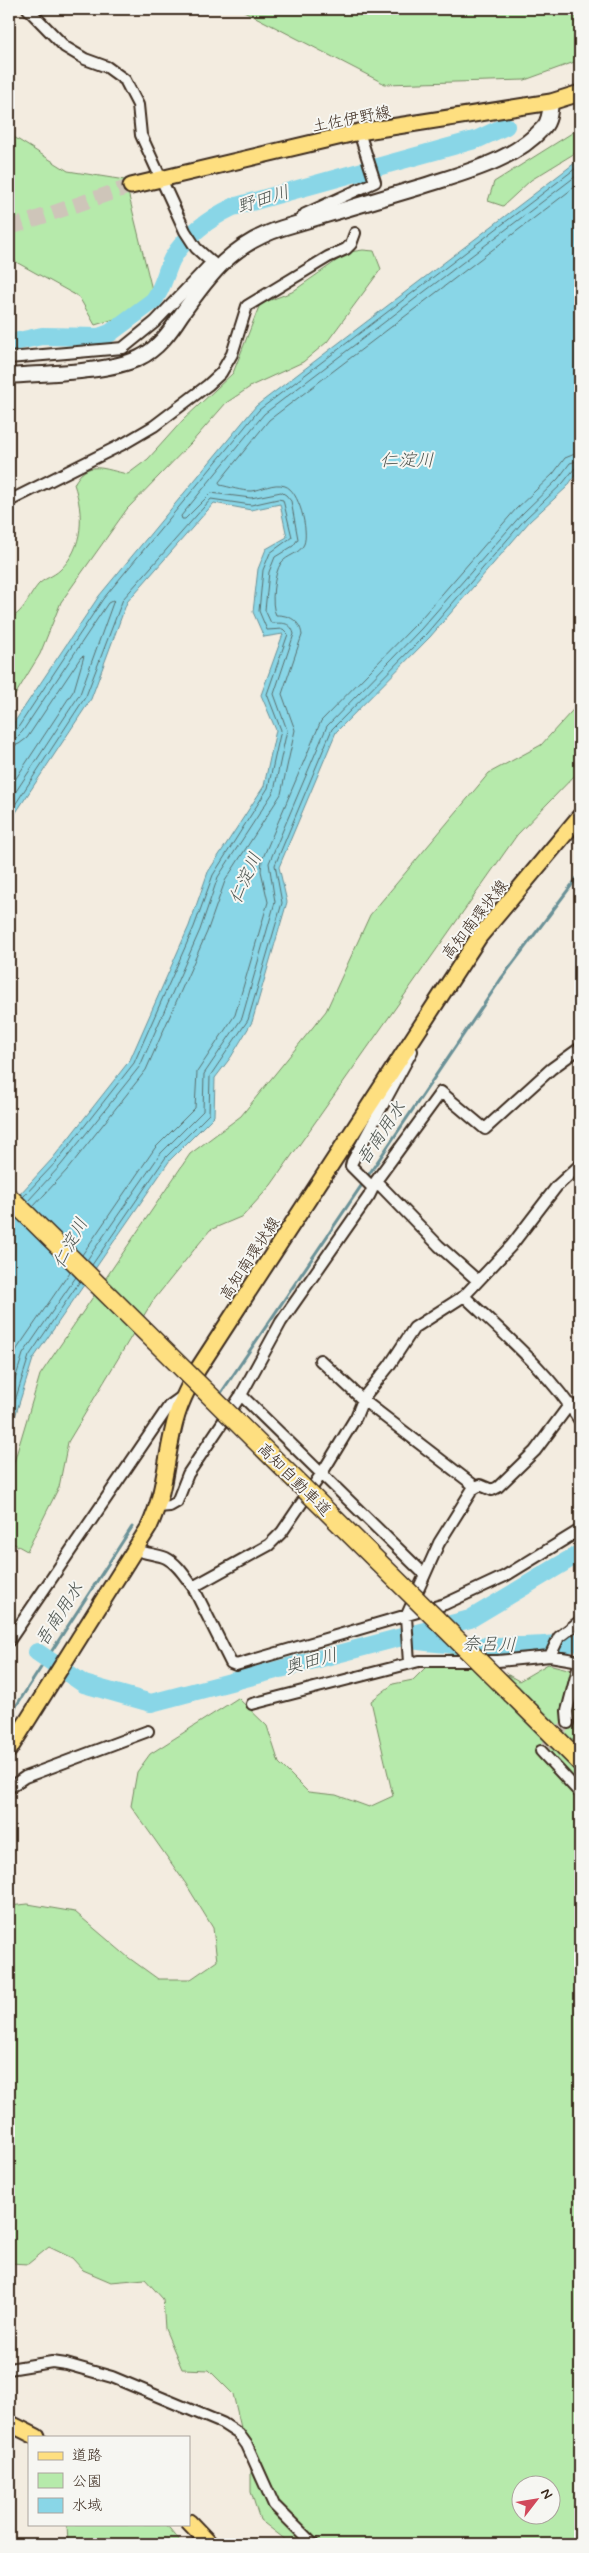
<svg xmlns="http://www.w3.org/2000/svg" width="589" height="2553" viewBox="0 0 589 2553" font-family="Mynerve,'Klee One',sans-serif">
<style>
.green{fill:#b6eaab;stroke:#788a64;fill-rule:evenodd}
.water{fill:#89d6e7;stroke:#6a9197}
.lines{fill:none;stroke-linecap:round;stroke-linejoin:round}
.shore{stroke:#5a6f6e;stroke-width:1}
.stream{stroke:#6a9197;stroke-width:3}
.river{stroke:#89d6e7;stroke-width:18}
.street-tunnel{stroke:#cec5b9;stroke-width:10;stroke-dasharray:10 5;stroke-linecap:butt}
.primary-tunnel{stroke:#cec5b9;stroke-width:15;stroke-dasharray:15 8;stroke-linecap:butt}
.street-casing{stroke:#3b2a1e;stroke-width:14}
.secondary-casing{stroke:#3b2a1e;stroke-width:18}
.primary-casing{stroke:#3b2a1e;stroke-width:19}
.highway-casing{stroke:#3b2a1e;stroke-width:21}
.street{stroke:#f6f6f2;stroke-width:10}
.secondary{stroke:#f6f6f2;stroke-width:14}
.primary{stroke:#fedf80;stroke-width:15}
.highway{stroke:#fedf80;stroke-width:18}
.highway-bridge-casing{stroke:#3b2a1e;stroke-width:21;stroke-linecap:butt}
.highway-bridge{stroke:#fedf80;stroke-width:18}
.labels{text-anchor:middle;stroke-width:4;stroke-linejoin:round;paint-order:stroke}
.street-label{font-size:16px;fill:#3b2a1e;stroke:#f6f6f2}
.water-label{font-size:18px;font-style:italic;fill:#4e5550;stroke:#f6f6f2}
</style>
<rect width="100%" height="100%" fill="#f3ece0"/>
<filter id="ink" filterUnits="userSpaceOnUse"><feTurbulence type="fractalNoise" baseFrequency=".02" numOctaves="2"/><feDisplacementMap in="SourceGraphic" scale="10" xChannelSelector="R" yChannelSelector="G"/><feConvolveMatrix kernelMatrix="1 2 1 2 8 2 1 2 1" color-interpolation-filters="sRGB"/></filter>
<g filter="url(#ink)">
<path class="green" d="M240,9H580V60L525,80L385,84Z
M580,128V150L531,180L503,206L488,201L494,182Z
M9,134L68,171L125,180L153,294L131,314L95,325L79,297L16,262L9,252Z
M363,250L374,251L381,269L327,342L303,362L253,385L226,403L191,443L127,509L61,602L40,654L9,705V620C27,608 26,600 38,585C43,579 54,576 60,570C84,547 84,514 74,484C88,458 104,470 128,474L148,459L183,420L233,373L260,304L292,292L349,252Z
M580,702V770L517,835L271,1185L243,1216L210,1230L152,1302L68,1442L59,1487L27,1551L9,1541V1479L40,1375L190,1154L241,1116L326,1011L370,915L489,773L541,745Z
M464,1650L519,1681L548,1664L580,1672V2544H291L260,2520L251,2492V2470L233,2394L209,2370L182,2369L165,2329L163,2299L145,2279L111,2282L83,2270L72,2258L49,2247L28,2264L9,2263V1906L28,1904L75,1912L129,1958L158,1979H191L217,1961L213,1928L186,1884L131,1806L137,1772L150,1754L238,1698L267,1726L279,1763L308,1792L336,1795L369,1807L393,1796L371,1701L393,1684L413,1680L435,1658ZM522,2486H552V2516H522Z
M67,2524H166L182,2544H68Z"/>
<path class="water" d="M580,159V468L567,487L530,521L430,637L336,732L279,867L287,902L252,1022L231,1057L215,1078L214,1116L170,1160L33,1359L9,1436V1206L53,1158L130,1060L189,926L208,872L264,786L276,730L261,695L283,634L264,637L253,612L258,569L266,549L287,537L280,504L251,510L214,503L127,602L91,699L9,823V730L99,596L256,406Z"/>
<g class="lines">
<path class="shore" d="M9,733L17,729L103,599L259,410L580,165
M9,739L16,738L22,732L108,603L114,600L80,694L9,802
M9,747L19,744L27,738L81,657L84,656L74,690L9,789
M9,814L86,696L123,599L211,499L251,505L278,499L283,500L292,537L270,553L263,570L259,611L267,630L283,629L288,634L267,694L281,730L268,788L213,875L194,927L134,1063L57,1161L23,1197
M28,1201L61,1165L140,1066L200,930L218,877L274,791L287,730L274,694L294,634C290,620 281,624 271,623L265,610L269,572L275,557L293,546L298,539L291,501L286,495L281,492L251,498L211,493L185,519H182L181,516L264,414L580,173
M33,1207L67,1170L146,1070L207,932L225,881L281,794L295,730L282,694L302,635C300,620 289,615 276,615C270,605 274,573 281,563C287,555 300,554 304,544C309,531 299,490 285,486C273,482 262,490 251,491C241,491 230,487 220,485L219,482L269,420L580,183
M82,1255L155,1148L195,1108L197,1072L235,1015L268,902L261,871L262,860L321,721L416,624L516,509L553,474L565,458L580,452
M87,1260L161,1153L203,1111L204,1074L242,1018L275,902L269,863L327,726L421,629L522,514L558,479L570,463L580,460
M92,1265L166,1157L209,1114L210,1076L248,1020L282,903L275,865L332,729L426,634L526,518L563,483L575,468L580,466
M9,1374L17,1349L70,1272
M9,1399L23,1354L76,1277
M9,1420L29,1356L80,1281"/>
<path class="stream" d="M219,1396L501,979L580,874
M9,1717L132,1527"/>
<path class="river" d="M9,343L42,336L99,337L110,333L153,301C163,289 165,273 172,259C185,236 210,218 233,207L478,139L506,126
M405,1639C462,1648 523,1648 580,1642
M37,1652L84,1684L151,1703L470,1619L580,1553"/>
<path class="street-tunnel" d="M541,1751L568,1723"/>
<path class="primary-tunnel" d="M9,228L131,186"/>
<defs>
<path id="street" d="M28,9L65,47L85,59L107,67L125,80L138,105L141,135L185,231L196,248L217,267
M297,224L305,214L375,182L359,132
M9,358L123,348L155,322L212,262
M9,501L125,443L154,426L208,385L221,373L232,354L247,306L328,257L346,249L351,244L355,233
M376,1181L439,1246L477,1280
M372,1190L376,1181L441,1092L485,1129L551,1069L580,1048
M464,1296C505,1335 550,1373 580,1421
M320,1360L363,1400L476,1487
M241,1395L424,1574
M158,1507L170,1506L177,1502L188,1474L241,1395L281,1322L369,1196L372,1190L371,1186L351,1166L352,1162L412,1051
M135,1549C145,1554 156,1554 166,1558C178,1564 185,1577 193,1587L269,1545L282,1532L322,1473L356,1417L364,1397L389,1366L414,1328L464,1296L511,1246L557,1186L580,1165
M193,1587L231,1663L236,1665L445,1604L505,1576L580,1530
M9,1641L169,1406L183,1396
M550,1656L559,1637L580,1621
M409,1663L406,1617L439,1543L472,1490L480,1485L492,1490L498,1487L535,1451L570,1404
M252,1704L419,1661H498L550,1656L580,1661
M568,1723L567,1711L580,1661
M541,1751L580,1793
M9,1788L25,1777L148,1731
M9,2369L52,2362L66,2364L112,2377L222,2423L239,2434L247,2445L274,2505L313,2544"/>
<path id="secondary" d="M9,376C46,373 107,373 139,358C158,349 170,332 181,315C210,274 232,244 282,228C328,214 374,201 420,187C462,173 513,162 544,127C550,120 550,110 551,102"/>
<path id="primary" d="M131,186L359,132L551,102L580,93
M9,1750L149,1527C167,1489 165,1454 177,1415C182,1398 190,1384 198,1369L479,937L580,816
M9,2423L37,2437
M189,2522L210,2544"/>
<path id="highway" d="M512,1694L580,1762"/>
</defs>
<use href="#street" class="street-casing"/>
<use href="#secondary" class="secondary-casing"/>
<use href="#primary" class="primary-casing"/>
<use href="#highway" class="highway-casing"/>
<use href="#street" class="street"/>
<use href="#secondary" class="secondary"/>
<use href="#primary" class="primary"/>
<use href="#highway" class="highway"/>
<defs>
<path id="highway-bridge" d="M9,1197L512,1694"/>
</defs>
<use href="#highway-bridge" class="highway-bridge-casing"/>
<use href="#highway-bridge" class="highway-bridge"/>
</g>
</g>
<g class="labels">
<g class="street-label">
<text transform="translate(351 118) rotate(-11)" y="6">土佐伊野線</text>
<text transform="translate(474 919) rotate(-52)" y="6">高知南環状線</text>
<text transform="translate(249 1258) rotate(-57)" y="6">高知南環状線</text>
<text transform="translate(295 1479) rotate(45)" y="6">高知自動車道</text>
</g>
<g class="water-label">
<text transform="translate(263 199) rotate(-17)" y="6">野田川</text>
<text x="407" y="466">仁淀川</text>
<text transform="translate(245 878) rotate(-66)" y="6">仁淀川</text>
<text transform="translate(381 1133) rotate(-56)" y="6">吾南用水</text>
<text transform="translate(70 1243) rotate(-62)" y="6">仁淀川</text>
<text transform="translate(59 1614) rotate(-57)" y="6">吾南用水</text>
<text transform="translate(489 1644) rotate(1)" y="6">奈呂川</text>
<text transform="translate(311 1661) rotate(-15)" y="6">奥田川</text>
</g>
</g>
<rect width="589" height="2553" fill="none" stroke="#f6f6f2" stroke-width="30"/>
<rect x="15" y="15" width="559" height="2523" fill="none" stroke="#3b2a1e" stroke-width="2" filter="url(#ink)"/>
<rect x="28" y="2436" width="162" height="90" fill="#f6f6f2" stroke="#aba49d"/>
<rect x="38" y="2452" width="25" height="8" fill="#fedf80" stroke="#aba49d"/>
<text x="72" y="2460" font-size="15" fill="#3b2a1e">道路</text>
<rect x="38" y="2473" width="25" height="15" fill="#b6eaab" stroke="#aba49d"/>
<text x="72" y="2486" font-size="15" fill="#3b2a1e">公園</text>
<rect x="38" y="2498" width="25" height="15" fill="#89d6e7" stroke="#aba49d"/>
<text x="72" y="2510" font-size="15" fill="#3b2a1e">水域</text>
<g transform="translate(536 2500) rotate(59)"><circle r="24" fill="#f6f6f2" stroke="#aba49d"/>
<path d="M0-4L9 19L0 12L-9 19Z" fill="#d1495b"/>
<text y="-8" font-size="14" font-weight="bold" text-anchor="middle" fill="#3b2a1e">N</text>
</g>
</svg>
